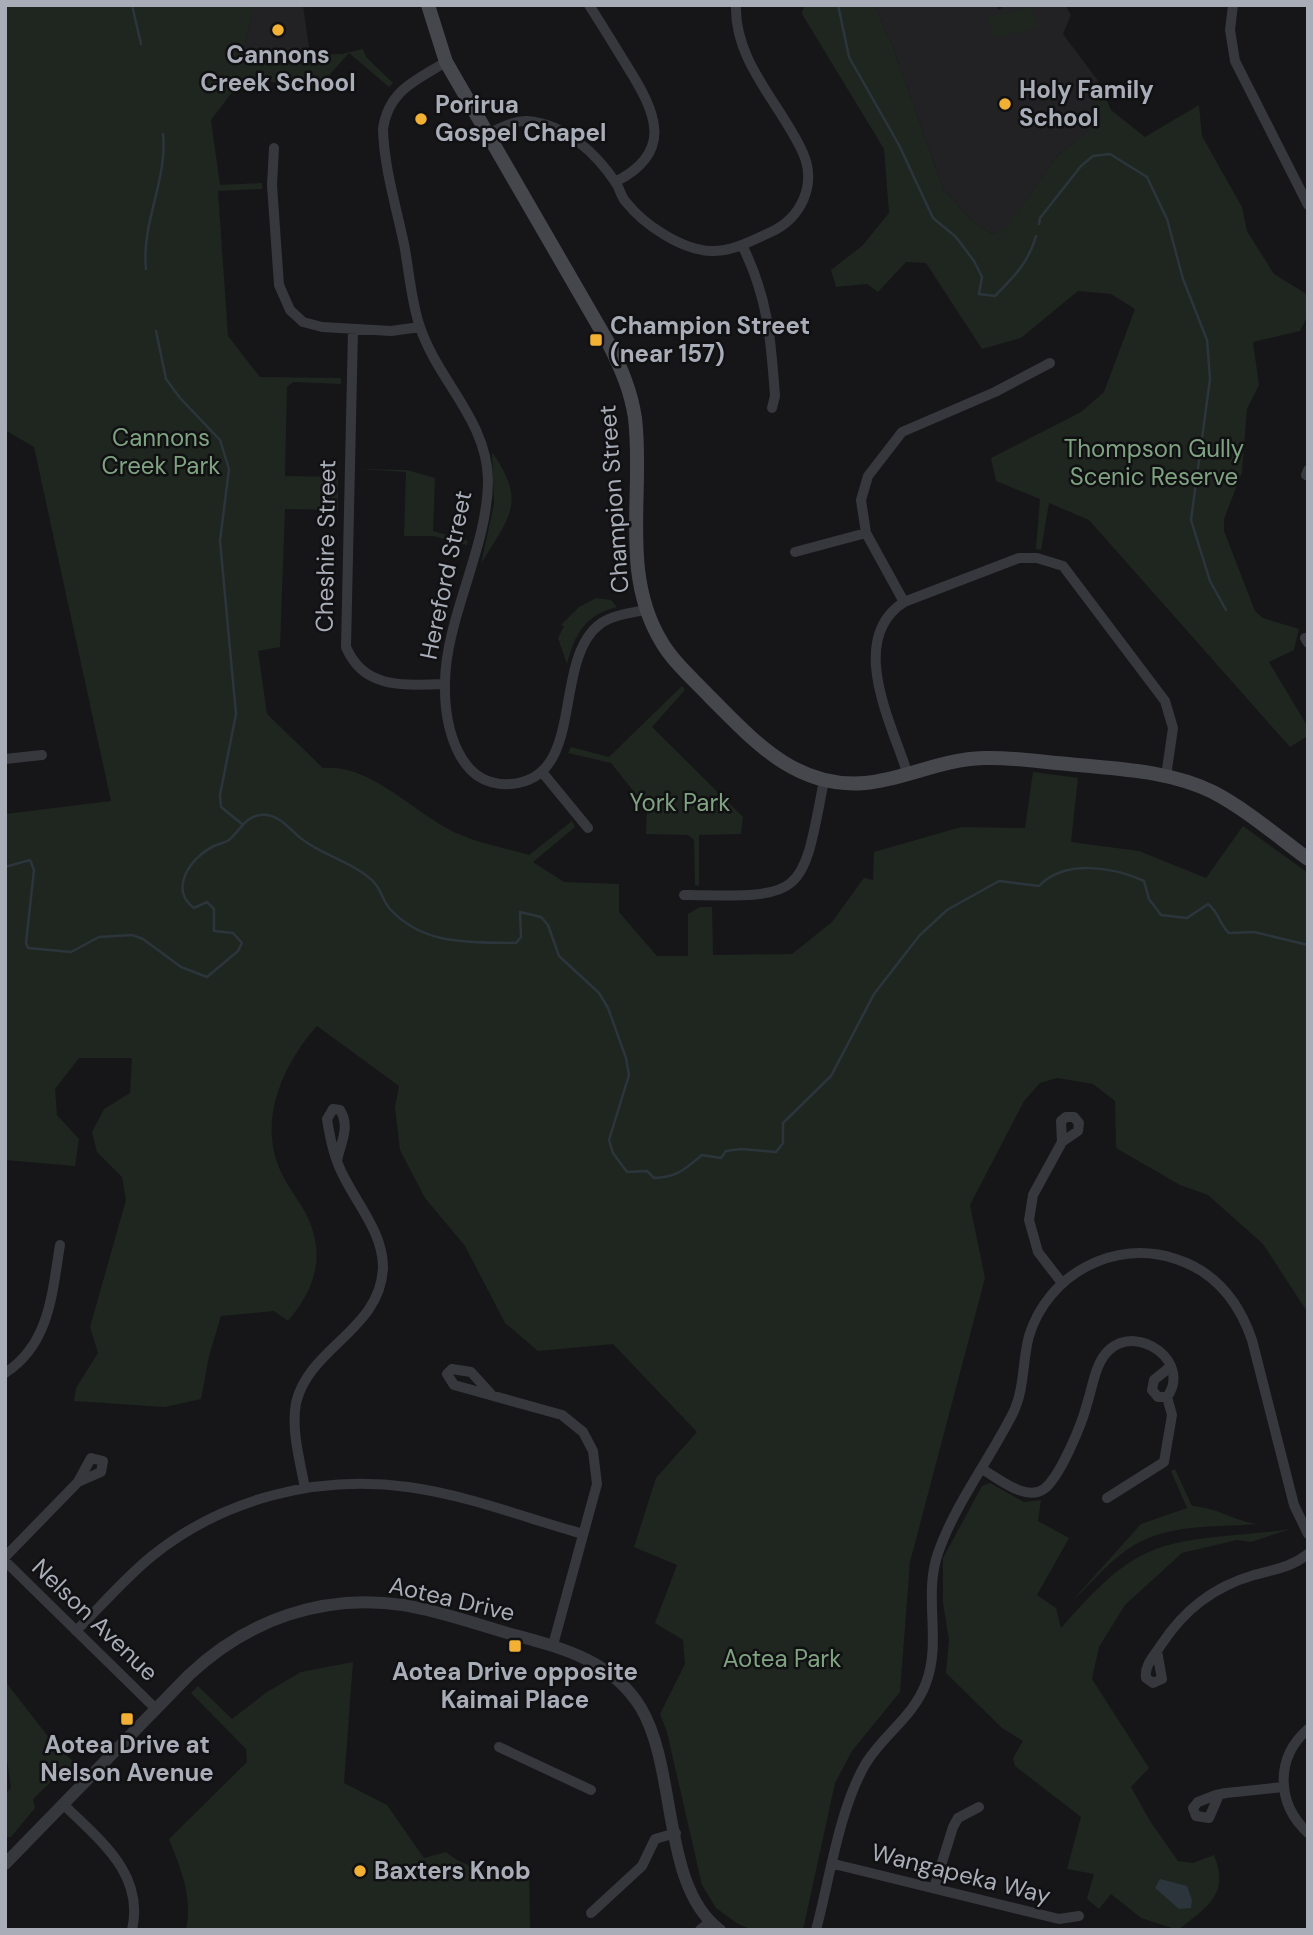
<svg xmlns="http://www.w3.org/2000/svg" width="1313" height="1935" viewBox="0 0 1313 1935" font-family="'DM Sans',sans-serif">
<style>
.built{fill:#222225}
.green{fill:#1e261f}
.water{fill:#2c353c}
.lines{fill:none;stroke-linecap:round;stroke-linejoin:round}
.stream{stroke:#2c353c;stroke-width:2.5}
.minor{stroke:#37383d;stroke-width:10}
.tertiary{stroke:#37383d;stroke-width:12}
.secondary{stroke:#45474d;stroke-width:14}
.poi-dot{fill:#f2b134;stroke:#111113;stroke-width:2.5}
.labels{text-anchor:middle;stroke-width:5;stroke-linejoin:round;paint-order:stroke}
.poi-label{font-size:24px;font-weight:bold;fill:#a8adb8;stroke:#111113;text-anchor:start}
.park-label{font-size:24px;fill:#7fa381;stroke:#111113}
.street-label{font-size:24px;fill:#a8adb8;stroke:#111113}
</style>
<rect width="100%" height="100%" fill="#161618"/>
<path class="built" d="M254,5H303L310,55H297L269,64L241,61Z
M874,5H996L999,10L1005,5H1065L1071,15L1063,34L1099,82L1100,85L1092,89L1103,120L1057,156L1006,230L992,234L972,221L943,189L894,50Z"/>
<path class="green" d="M5,5H254L241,61L269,64L297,55L342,54L363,49L366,57L393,83L389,87L349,53L318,88L243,78L211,120L220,185L262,183V189L218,191L228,336L260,377L341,378V384L293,382L287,387L285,476L338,477V510L285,509L280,647L258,651L267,714L323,768C373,763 418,818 461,835C482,844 506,848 529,855L572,821L575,827L533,862L564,882L619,884V912L657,956H688V914L700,907H712L713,955L792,954L832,922L864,878L873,880L874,852L961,827L1025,828L1033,772L1078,778L1071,842L1139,851L1206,878L1243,826L1308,873V1313L1263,1244L1208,1195L1180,1185L1116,1148L1115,1101L1093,1084L1057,1078L1040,1083L1024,1101L970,1205L985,1278L910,1562L900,1692L852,1751L835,1783L803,1930H753L738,1924L716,1908L702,1885L667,1732L660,1714L685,1664L683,1640L655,1623L677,1565L634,1547L656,1478L697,1432L613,1344L538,1351L505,1323L465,1246L425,1198L400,1150L395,1107L399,1086L317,1026C283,1064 257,1121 281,1172C288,1188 301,1202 308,1218C326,1258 314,1290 288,1321L274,1311L221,1316L209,1356L201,1399L165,1407L74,1401L76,1388L98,1353L90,1327L126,1200L122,1177L97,1152L92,1132L104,1109L130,1093L132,1058H79L55,1089L57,1115L79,1139L75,1166L5,1160V814L111,801L34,447L5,430Z
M804,5H874L894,50L943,189L972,221L992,234L1006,229L1057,156L1102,120L1092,89L1100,85L1111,110L1145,137L1199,105L1202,136L1242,207L1247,231L1274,274L1308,295V315L1300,331L1253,342L1259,385L1247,409L1242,472L1224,519V531L1255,611L1263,618L1299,629L1294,650L1269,662L1308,727V736L1290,747L1089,520L1049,503L1041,550L1036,549L1040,499L996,481L991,458L1081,412L1104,392L1135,309L1111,294L1078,291L1021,338L982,349L926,263L906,262L878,292L867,284L836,287L831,270L862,246L889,213L884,149L802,14Z
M1032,7L1037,28L993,38L988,17Z
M492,452C527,503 510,515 481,564L494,504Z
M359,469L407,470L435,478L433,531L468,541L467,545L433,536H404L406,472Z
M596,598L611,600L617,607C585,615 575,634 567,664L558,638L564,626L561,625L579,607Z
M682,686L685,690L652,727L743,817L741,834L699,835V886L695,885L694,840L688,835L646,834L647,808L611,763L568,753L571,747L609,757Z
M1175,1469L1192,1506C1219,1508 1231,1520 1257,1524C1208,1528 1159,1522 1119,1556C1102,1569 1088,1587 1072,1601L1141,1524L1187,1508L1171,1471Z
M990,1483L1024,1502L1041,1500L1038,1521L1069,1538L1037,1595L1056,1608L1061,1628C1086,1600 1115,1566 1151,1551C1187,1535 1249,1536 1290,1529L1251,1542L1237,1540L1182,1553L1125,1605L1099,1647L1092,1679L1149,1768L1131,1787L1150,1821L1178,1861L1193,1863L1214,1855C1230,1895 1207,1907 1178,1930L1141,1918L1111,1894L1099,1909L1087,1899L1094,1874L1067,1869L1081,1817L1015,1766L1013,1758L1023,1741L1002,1728L946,1673L949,1640L943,1603V1558L982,1486Z
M353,1662L344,1783L387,1805L424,1858L446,1852C470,1873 498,1871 529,1866L530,1930H186C193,1897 181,1870 169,1839L247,1762L246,1749L191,1693L198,1686L232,1719L267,1692L301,1672Z
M5,1681L50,1739L80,1768L65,1777L62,1771L33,1799L35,1808L11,1837H6L5,1794L11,1788L5,1745Z"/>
<path class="water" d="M1160,1879L1187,1886L1192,1900L1191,1908L1179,1909L1155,1888Z"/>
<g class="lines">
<path class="stream" d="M132,5L141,44
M838,5L849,57L899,145L933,218L956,237L974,261L982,277L979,294L995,296C1013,278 1029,262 1036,236
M1039,224L1040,218L1081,166L1093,156L1110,154L1147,177L1167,219L1183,279L1207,340L1210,379L1191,520L1210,581L1226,610
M146,269C141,223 168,179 163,134
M156,331L166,379L180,398L220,440L229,469L220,541L236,714L220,795L221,807L242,824
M5,867L30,860L34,870L26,943L28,948L71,952L99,937L132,935L143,939L181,967L207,977L238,951L242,943L233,933L214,931V909L207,902L194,908C168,889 191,857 214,846C219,844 224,843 229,840C242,829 246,813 267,815C283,817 293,834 306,842C326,856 348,861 367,876C383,888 380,898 391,910C425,946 470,942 516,943L521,937L520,912L541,917L548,925L559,956L599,993L608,1008L626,1058L629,1075L609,1140L613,1153L627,1172L647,1171L654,1178C677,1178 686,1168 702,1155L721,1158L726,1151L741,1149L776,1152L783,1143V1123L831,1076L874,994L919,936L947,910L999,881L1039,886C1065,859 1113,867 1144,881L1149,899L1161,915L1187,918L1208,904C1219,912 1219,924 1229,933L1254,932L1308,945"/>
<path class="minor" d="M589,5C602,25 614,45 627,66C656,112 675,152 615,182
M1233,5L1230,30L1235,61L1308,205
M446,62C416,80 388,91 383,129C384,167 396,206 404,244C409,270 411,301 420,327C438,381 487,420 488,480C488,547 446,617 445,682C444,724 457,788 511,784C587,778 551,661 600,624C612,615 631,613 645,610
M487,134C500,129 514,120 527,121C565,124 596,153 616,183C620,189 621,197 626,202C644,225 682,250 711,251C732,252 753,240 771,232C801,218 817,185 803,153C781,104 734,62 736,5
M274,148L272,185L279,285L290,310L303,322L322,327L391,331L420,327
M742,245C768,297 771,340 775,396L772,408
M353,330L346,647C364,690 405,685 445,684
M1306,475L1308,470
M795,552L866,533
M904,602L866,533L861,500L868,476L902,432L995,392L1050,363
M1305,638L1308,643
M5,759L42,755
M542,772L588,828
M907,772C891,722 847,639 904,602L1019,558H1037L1063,566L1165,701L1173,728L1166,776
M684,895C804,897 802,899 824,780
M1062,1142L1078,1131L1079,1123L1074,1117H1066L1061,1121L1062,1142L1033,1195L1029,1220L1038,1252L1062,1283
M5,1373C50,1344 52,1293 60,1245
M491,1394L471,1372L452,1369L447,1374L454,1385L562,1415L583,1432L593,1451L597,1484L553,1645
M982,1469C998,1478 1026,1502 1044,1489C1060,1477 1082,1424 1087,1404C1093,1386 1095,1363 1109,1350C1139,1323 1192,1363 1167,1397H1158L1152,1390L1154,1380L1170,1367
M305,1488C300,1461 291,1430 296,1403C309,1347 381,1330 383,1267C383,1233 357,1204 343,1175C334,1158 330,1139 327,1119L333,1109L340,1110C351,1127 340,1144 337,1161
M1107,1498L1164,1462L1172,1415L1167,1397
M5,1557L78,1482L91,1458L103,1461L101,1472L78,1482
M5,1561L156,1709
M76,1631C101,1606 125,1578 152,1556C224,1498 317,1475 408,1487C467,1495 526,1518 583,1534
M1157,1651L1162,1679L1153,1683L1146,1678C1144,1665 1155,1655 1161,1645C1184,1610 1213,1587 1254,1575C1275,1569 1290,1568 1308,1554
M1308,1729C1275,1758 1276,1803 1308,1833
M499,1747L591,1790
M1219,1795L1209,1818L1196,1816L1193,1808L1198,1802L1216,1795L1226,1793L1283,1787
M63,1804C99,1840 145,1873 132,1930
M834,1864L1059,1919L1079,1916
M934,1888L953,1827L958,1818L979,1807
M591,1913L642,1866L655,1839L676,1833
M700,1930L709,1922
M816,1930C830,1878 839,1809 866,1763C884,1734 914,1716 926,1683C942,1641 923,1596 938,1553C955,1504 990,1459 1013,1413C1025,1388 1022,1362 1029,1336C1048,1274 1115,1238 1176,1259C1216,1272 1239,1302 1252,1340L1294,1505L1308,1534"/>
<path class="tertiary" d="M5,1864L189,1675C247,1620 323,1593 403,1605C440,1611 476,1624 511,1634C562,1648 612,1660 641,1708C678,1771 661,1886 720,1930"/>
<path class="secondary" d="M428,5L446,62L609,344C621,368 631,391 635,418C644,493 620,573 661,641C673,662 693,679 710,697C754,741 796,789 865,783C906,779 941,759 984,758C1012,757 1040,762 1068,764C1117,769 1168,770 1213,792C1247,810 1277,836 1308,859"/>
</g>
<g class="poi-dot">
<circle cx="278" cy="30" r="7"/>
<circle cx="1005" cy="104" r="7"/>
<circle cx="421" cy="119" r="7"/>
<rect x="589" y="333" width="14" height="14" rx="3.5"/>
<rect x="508" y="1639" width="14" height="14" rx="3.5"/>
<rect x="120" y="1712" width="14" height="14" rx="3.5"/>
<circle cx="360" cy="1871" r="7"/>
</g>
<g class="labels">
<g class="poi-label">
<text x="278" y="63" text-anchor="middle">Cannons<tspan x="278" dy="28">Creek School</tspan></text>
<text x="1019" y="98">Holy Family<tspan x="1019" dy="28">School</tspan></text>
<text x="435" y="113">Porirua<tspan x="435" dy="28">Gospel Chapel</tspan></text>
<text x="610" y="334">Champion Street<tspan x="610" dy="28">(near 157)</tspan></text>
<text x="515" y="1680" text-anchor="middle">Aotea Drive opposite<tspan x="515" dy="28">Kaimai Place</tspan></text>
<text x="127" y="1753" text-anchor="middle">Aotea Drive at<tspan x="127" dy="28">Nelson Avenue</tspan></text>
<text x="374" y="1879">Baxters Knob</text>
</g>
<g class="park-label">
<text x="161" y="446">Cannons<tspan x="161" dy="28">Creek Park</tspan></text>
<text x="1154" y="457">Thompson Gully<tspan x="1154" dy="28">Scenic Reserve</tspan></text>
<text x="680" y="811">York Park</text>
<text x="782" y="1667">Aotea Park</text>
</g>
<g class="street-label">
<text transform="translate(614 499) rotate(-94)" y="8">Champion Street</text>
<text transform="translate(326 546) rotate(-89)" y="8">Cheshire Street</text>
<text transform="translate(446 575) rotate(-78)" y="8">Hereford Street</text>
<text transform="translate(452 1599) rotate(13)" y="8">Aotea Drive</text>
<text transform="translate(95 1620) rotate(44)" y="8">Nelson Avenue</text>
<text transform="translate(961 1874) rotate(14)" y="8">Wangapeka Way</text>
</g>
</g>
<rect width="1313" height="1935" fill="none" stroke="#a8adb8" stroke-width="14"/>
</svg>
